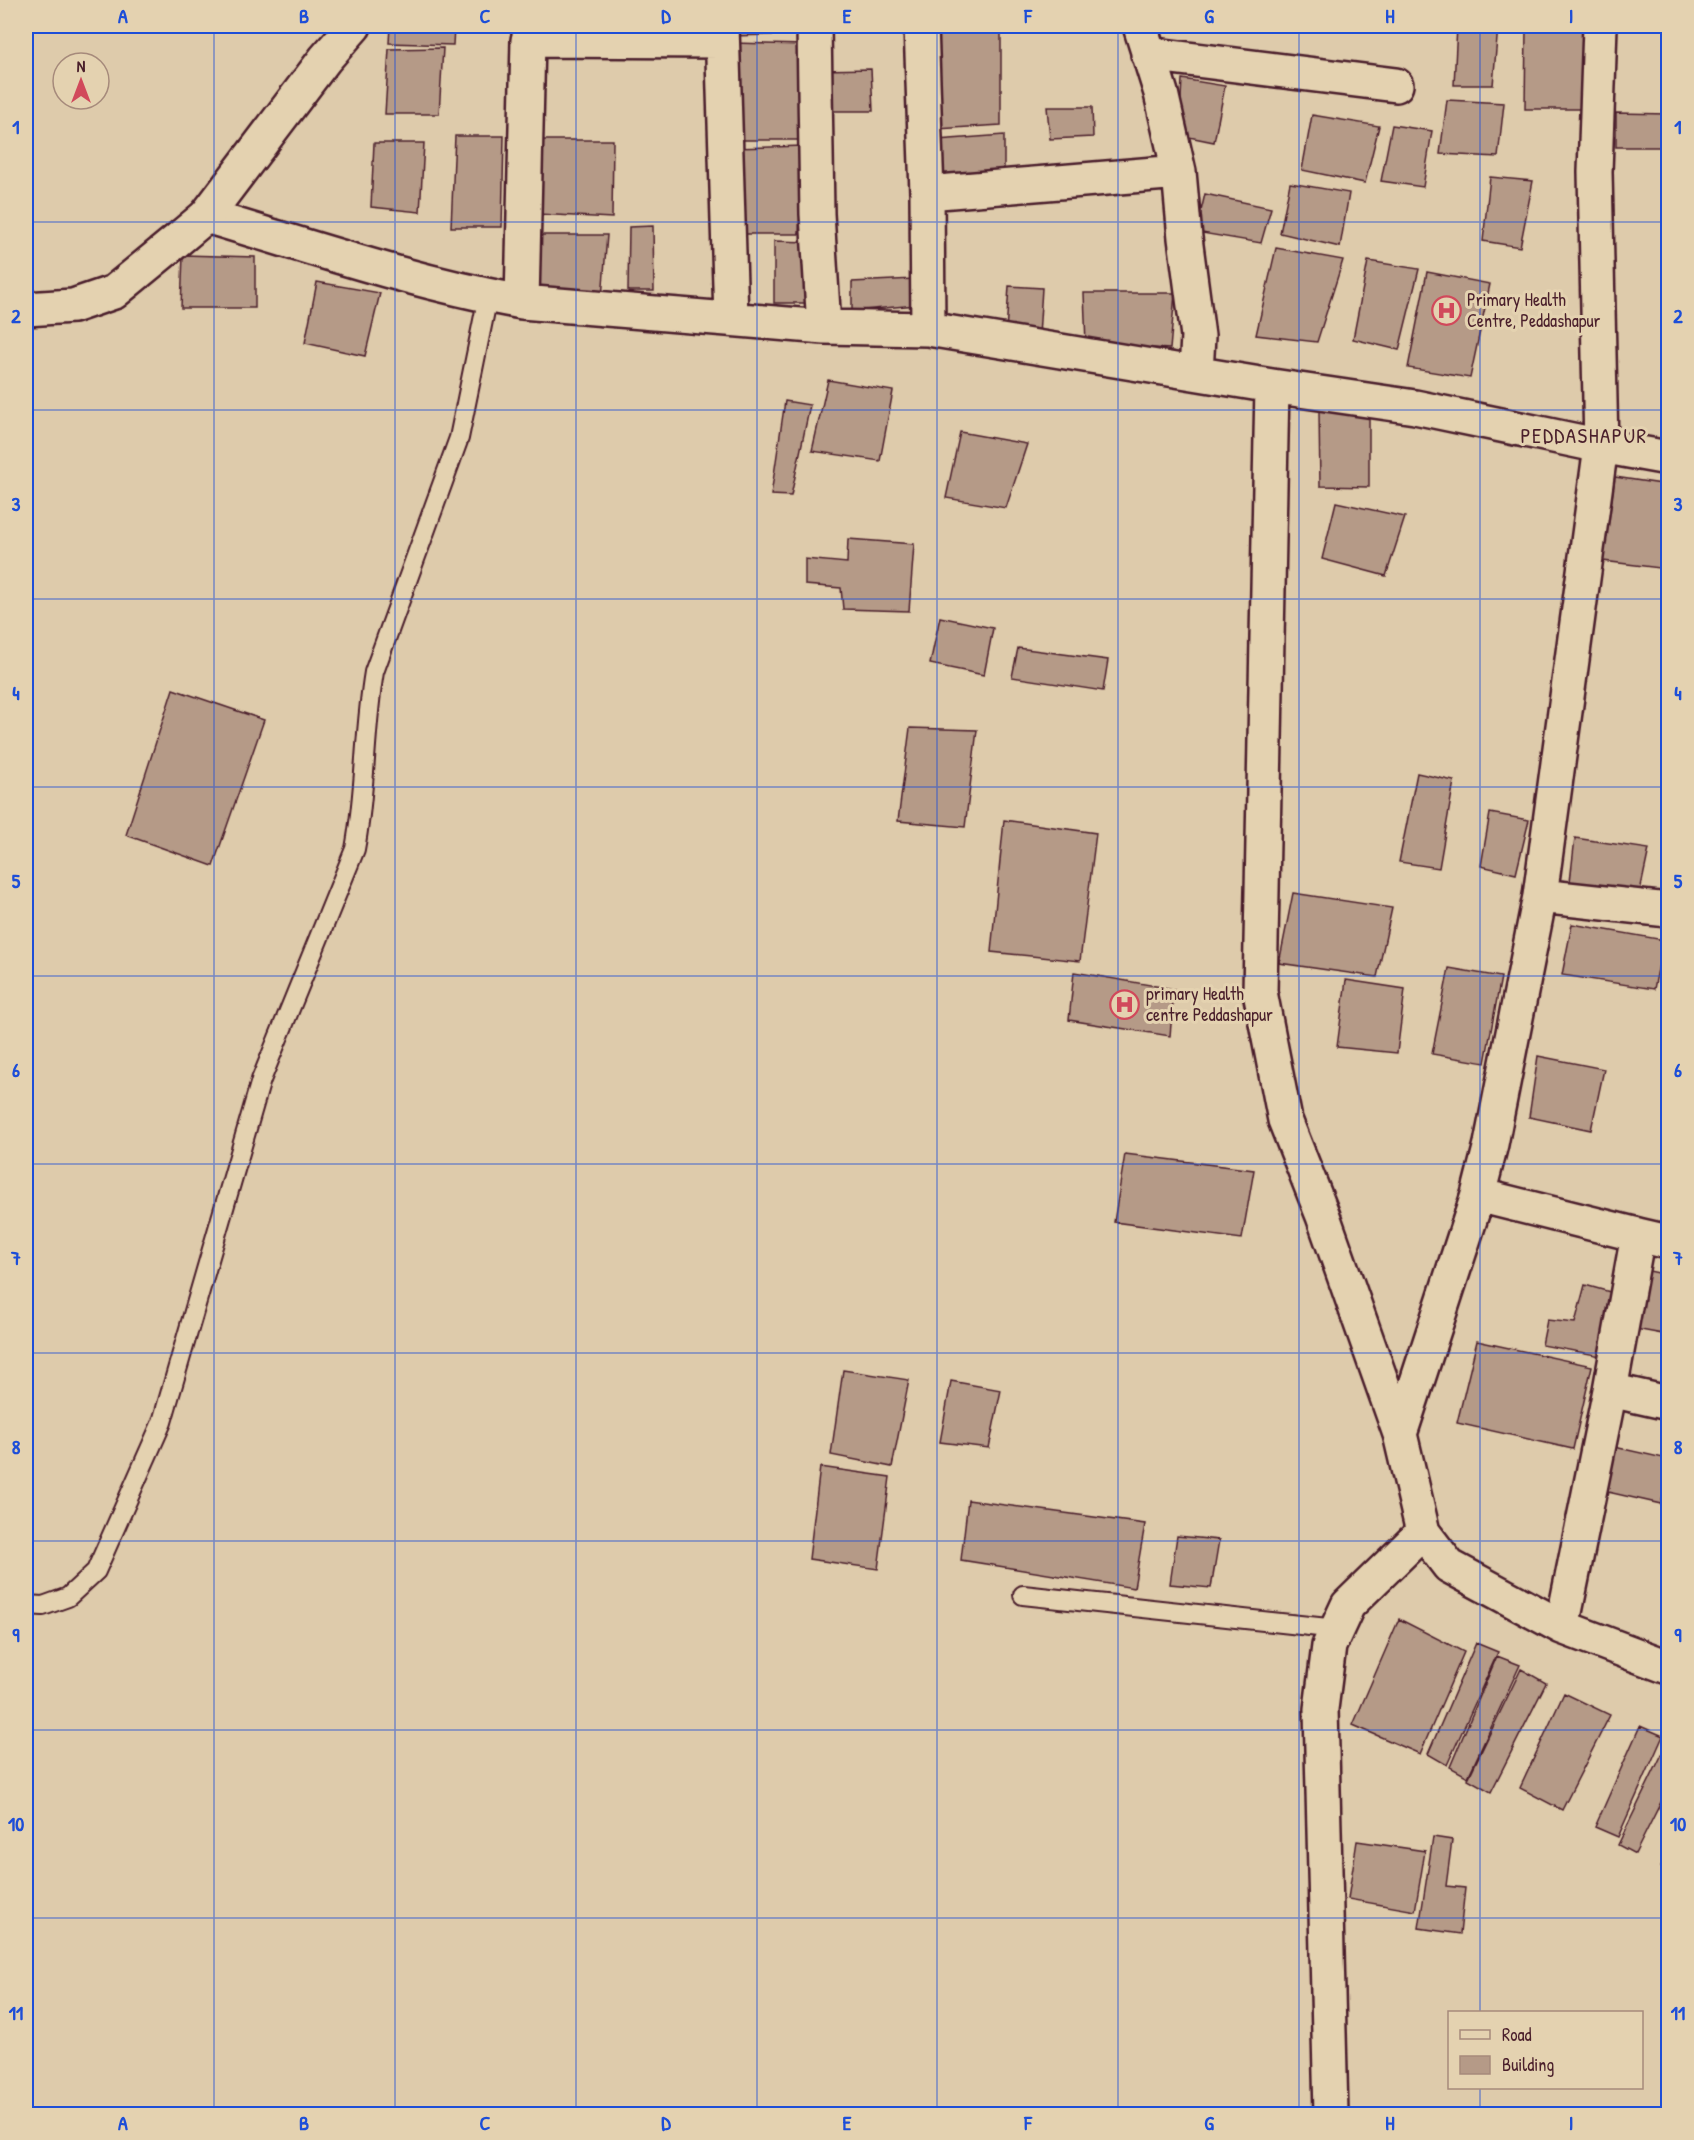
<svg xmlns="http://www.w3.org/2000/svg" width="1694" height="2140" viewBox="0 0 1694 2140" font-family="'Patrick Hand',sans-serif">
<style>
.building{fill:#b59a87;stroke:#4a1f2b;stroke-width:1.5}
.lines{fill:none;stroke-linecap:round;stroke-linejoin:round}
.service-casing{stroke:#4a1f2b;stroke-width:22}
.minor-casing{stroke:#4a1f2b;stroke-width:38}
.tertiary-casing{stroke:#4a1f2b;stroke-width:38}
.service{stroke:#e4d2b0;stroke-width:18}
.minor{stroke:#e4d2b0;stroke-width:33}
.tertiary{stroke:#e4d2b0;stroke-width:33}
.grid{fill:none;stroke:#1d4ed8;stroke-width:1.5;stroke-opacity:0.55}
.labels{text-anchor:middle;stroke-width:6;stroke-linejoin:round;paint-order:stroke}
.poi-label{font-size:18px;fill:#4a1f2b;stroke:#e4d2b0;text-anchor:start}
.quarter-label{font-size:21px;letter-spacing:1.5px;fill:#4a1f2b;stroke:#e4d2b0}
.neatline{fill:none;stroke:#1d4ed8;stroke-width:2}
.grid-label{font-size:20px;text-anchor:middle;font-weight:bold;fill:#1d4ed8}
</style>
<rect width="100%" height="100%" fill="#decbab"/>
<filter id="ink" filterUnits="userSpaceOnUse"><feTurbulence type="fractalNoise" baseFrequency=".0167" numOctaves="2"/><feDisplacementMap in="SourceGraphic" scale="12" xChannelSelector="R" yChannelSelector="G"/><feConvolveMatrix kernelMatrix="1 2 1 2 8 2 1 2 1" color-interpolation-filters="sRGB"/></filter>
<g filter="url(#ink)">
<path class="building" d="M390,26H454L453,45L389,43Z
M730,26H804V34L730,36Z
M1001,26V125L937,129L931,30Z
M1457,26H1498L1493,85H1454Z
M1588,26L1587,109H1525L1526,27Z
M732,43L803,45L804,140H734Z
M443,48L439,114H385L389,49Z
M871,69L873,111H822V70Z
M1182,79L1225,86L1214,142L1179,135Z
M1447,100L1504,103L1498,157L1440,154Z
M1047,107H1092L1093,137L1050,139Z
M1616,113L1668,114V147H1616Z
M1312,115L1379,126L1365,183L1302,170Z
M1392,125L1432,131L1423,187L1381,181Z
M1004,135V178L940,182L937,140Z
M455,136H504L502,227H451Z
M541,140H613L612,218L537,214Z
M374,143H424L420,212L371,207Z
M803,146L799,234H735L734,148Z
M1490,177L1533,181L1520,247L1483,241Z
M1290,183L1349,193L1340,247L1280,233Z
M1205,194L1271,208L1261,243L1196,232Z
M653,226L654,291H628L629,227Z
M535,235H607L602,298L535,295Z
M774,241L808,242L810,303H774Z
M1276,248L1343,260L1317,342L1256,335Z
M183,255L255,257V308H181Z
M1368,261L1419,269L1399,350L1353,339Z
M1427,272L1490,284L1470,378L1408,368Z
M915,279L916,305L852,311V282Z
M317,282L380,293L365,356L305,343Z
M1009,286L1042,288L1039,336L1006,332Z
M1084,293H1175L1170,349L1086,344Z
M828,380L893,391L880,461L812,451Z
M785,401L810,405L791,496L771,495Z
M1319,411L1369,413V487L1320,486Z
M960,432L1027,444L1006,508L946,498Z
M1615,477L1668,485V569L1603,561Z
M1336,502L1405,517L1386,576L1322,559Z
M848,539L914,544L909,611L843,609L841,588L805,585V559L847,563Z
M940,617L993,628L984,675L930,664Z
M1018,648L1108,660L1103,691L1012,677Z
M173,689L264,720L213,866L126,835Z
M910,728L977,730L965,827L898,821Z
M1417,773L1454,781L1439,868L1399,862Z
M1490,813L1529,820L1516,874L1481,866Z
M1004,820L1096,833L1080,961L991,952Z
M1575,838L1649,849L1639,896L1570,882Z
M1293,893L1392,908L1377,977L1279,963Z
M1572,924L1664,940L1654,989L1562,975Z
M1449,968L1501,977L1485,1063L1432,1054Z
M1074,972L1174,989L1170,1036L1069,1020Z
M1346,980L1405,989L1397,1053L1337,1047Z
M1538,1056L1604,1069L1591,1130L1529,1117Z
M1125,1154L1254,1170L1242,1239L1114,1222Z
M1640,1269L1668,1275V1335L1630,1328Z
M1585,1285L1621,1295L1606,1357L1542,1345L1547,1320L1575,1323Z
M1477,1341L1592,1366L1573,1449L1457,1423Z
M843,1370L909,1380L892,1467L831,1455Z
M951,1381L1001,1390L989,1448L940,1442Z
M1610,1446L1668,1459V1477L1661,1504L1599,1490Z
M820,1467L890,1477L878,1569L809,1559Z
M968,1500L1145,1524L1134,1588L961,1560Z
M1177,1536L1219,1540L1211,1588L1170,1584Z
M1399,1619L1464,1652L1420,1754L1353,1725Z
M1476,1643L1498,1652L1447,1765L1428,1754Z
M1497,1656L1520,1665L1468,1777L1450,1767Z
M1521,1669L1546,1683L1491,1792L1468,1779Z
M1564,1693L1610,1715L1562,1810L1520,1788Z
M1640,1726L1663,1736L1618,1837L1595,1827Z
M1666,1746L1668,1748V1788L1635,1854L1618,1845Z
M1433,1837L1452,1840L1446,1886L1465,1888L1460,1934L1419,1928Z
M1357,1841L1425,1851L1415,1911L1348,1899Z
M1668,1852V1869L1661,1867Z"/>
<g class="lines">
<defs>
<path id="service" d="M1023,1595L1337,1629
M26,1605L43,1606L68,1597L96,1571L162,1422L261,1080L355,849C366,791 364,731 374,672L459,438L488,296"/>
<path id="minor" d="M722,26L731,318
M814,26L817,214L824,327
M921,26L927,193L928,329
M1140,26L1161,93L1179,172L1185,238L1198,336L1196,373
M1148,54L1396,85
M927,193L1179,172
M206,216C310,247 415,283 522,302L824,327L928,329L1272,386L1415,407L1601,446L1668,458
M522,302L528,40L722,41
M1272,386L1260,992L1285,1120L1323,1216L1400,1434L1423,1532L1449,1566L1562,1627L1668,1667
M1540,896L1668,910
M1478,1195L1638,1235
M1610,1390L1668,1403
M1400,1434L1478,1195L1491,1144L1540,896L1601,446L1595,172L1600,26
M1562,1627L1610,1390L1638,1235L1668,1242
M1331,2114L1321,1709L1329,1646L1348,1605L1423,1532"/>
<path id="tertiary" d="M26,309L73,306L114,292L175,242L206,216L325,59L354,26"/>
</defs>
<use href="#service" class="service-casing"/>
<use href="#minor" class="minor-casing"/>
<use href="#tertiary" class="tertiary-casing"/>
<use href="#service" class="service"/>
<use href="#minor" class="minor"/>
<use href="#tertiary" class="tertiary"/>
</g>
</g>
<path class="grid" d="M214,26V2114M395,26V2114M576,26V2114M757,26V2114M937,26V2114M1118,26V2114M1299,26V2114M1480,26V2012M26,222H1668M26,410H1668M26,599H1668M26,787H1668M26,976H1668M26,1164H1668M26,1353H1668M26,1541H1668M26,1730H1668M26,1918H1668M1480,2088V2114"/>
<defs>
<symbol id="hospital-ring" viewBox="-11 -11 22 22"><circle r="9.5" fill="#e4d2b0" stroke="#d1495b" stroke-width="1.5"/><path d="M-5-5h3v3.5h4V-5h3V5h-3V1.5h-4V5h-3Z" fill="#d1495b"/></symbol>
</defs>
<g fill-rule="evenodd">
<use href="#hospital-ring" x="1430" y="294" width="33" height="33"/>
<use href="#hospital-ring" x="1108" y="988" width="33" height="33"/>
</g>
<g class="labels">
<g class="poi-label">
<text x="1467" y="306">Primary Health<tspan x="1467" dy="21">Centre, Peddashapur</tspan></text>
<text x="1146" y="1000">primary Health<tspan x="1146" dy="21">centre Peddashapur</tspan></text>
</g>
<g class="quarter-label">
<text x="1584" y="443">PEDDASHAPUR</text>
</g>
</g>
<rect width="1694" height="2140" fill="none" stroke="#e4d2b0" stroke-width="66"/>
<rect x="1448" y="2011" width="195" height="78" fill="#e4d2b0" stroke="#a68a7b" stroke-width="1.5"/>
<rect x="1460" y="2030" width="30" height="9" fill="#e4d2b0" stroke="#a68a7b" stroke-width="1.5"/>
<text x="1502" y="2041" font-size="18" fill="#4a1f2b">Road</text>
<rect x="1460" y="2056" width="30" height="18" fill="#b59a87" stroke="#a68a7b" stroke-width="1.5"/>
<text x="1502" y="2071" font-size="18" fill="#4a1f2b">Building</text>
<g transform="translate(81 81)"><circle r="28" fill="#e4d2b0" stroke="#a68a7b" stroke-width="1.5"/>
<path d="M0-4.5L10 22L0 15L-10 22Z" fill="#d1495b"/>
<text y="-9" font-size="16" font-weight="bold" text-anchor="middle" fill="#4a1f2b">N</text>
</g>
<rect x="33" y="33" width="1628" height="2074" class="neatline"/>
<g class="grid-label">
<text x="123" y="23">A</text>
<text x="304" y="23">B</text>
<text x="485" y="23">C</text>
<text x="666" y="23">D</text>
<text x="847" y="23">E</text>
<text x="1028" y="23">F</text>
<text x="1209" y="23">G</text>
<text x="1390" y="23">H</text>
<text x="1571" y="23">I</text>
<text x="16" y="134">1</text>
<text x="1678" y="134">1</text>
<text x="16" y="323">2</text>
<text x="1678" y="323">2</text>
<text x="16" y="511">3</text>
<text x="1678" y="511">3</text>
<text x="16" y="700">4</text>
<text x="1678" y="700">4</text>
<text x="16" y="888">5</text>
<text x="1678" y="888">5</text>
<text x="16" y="1077">6</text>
<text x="1678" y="1077">6</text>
<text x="16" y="1265">7</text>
<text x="1678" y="1265">7</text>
<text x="16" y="1454">8</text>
<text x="1678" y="1454">8</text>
<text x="16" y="1642">9</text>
<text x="1678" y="1642">9</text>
<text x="16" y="1831">10</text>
<text x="1678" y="1831">10</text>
<text x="16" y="2020">11</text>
<text x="1678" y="2020">11</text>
<text x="123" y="2130">A</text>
<text x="304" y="2130">B</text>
<text x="485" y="2130">C</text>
<text x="666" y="2130">D</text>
<text x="847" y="2130">E</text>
<text x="1028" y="2130">F</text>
<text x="1209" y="2130">G</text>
<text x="1390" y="2130">H</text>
<text x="1571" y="2130">I</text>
</g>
</svg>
